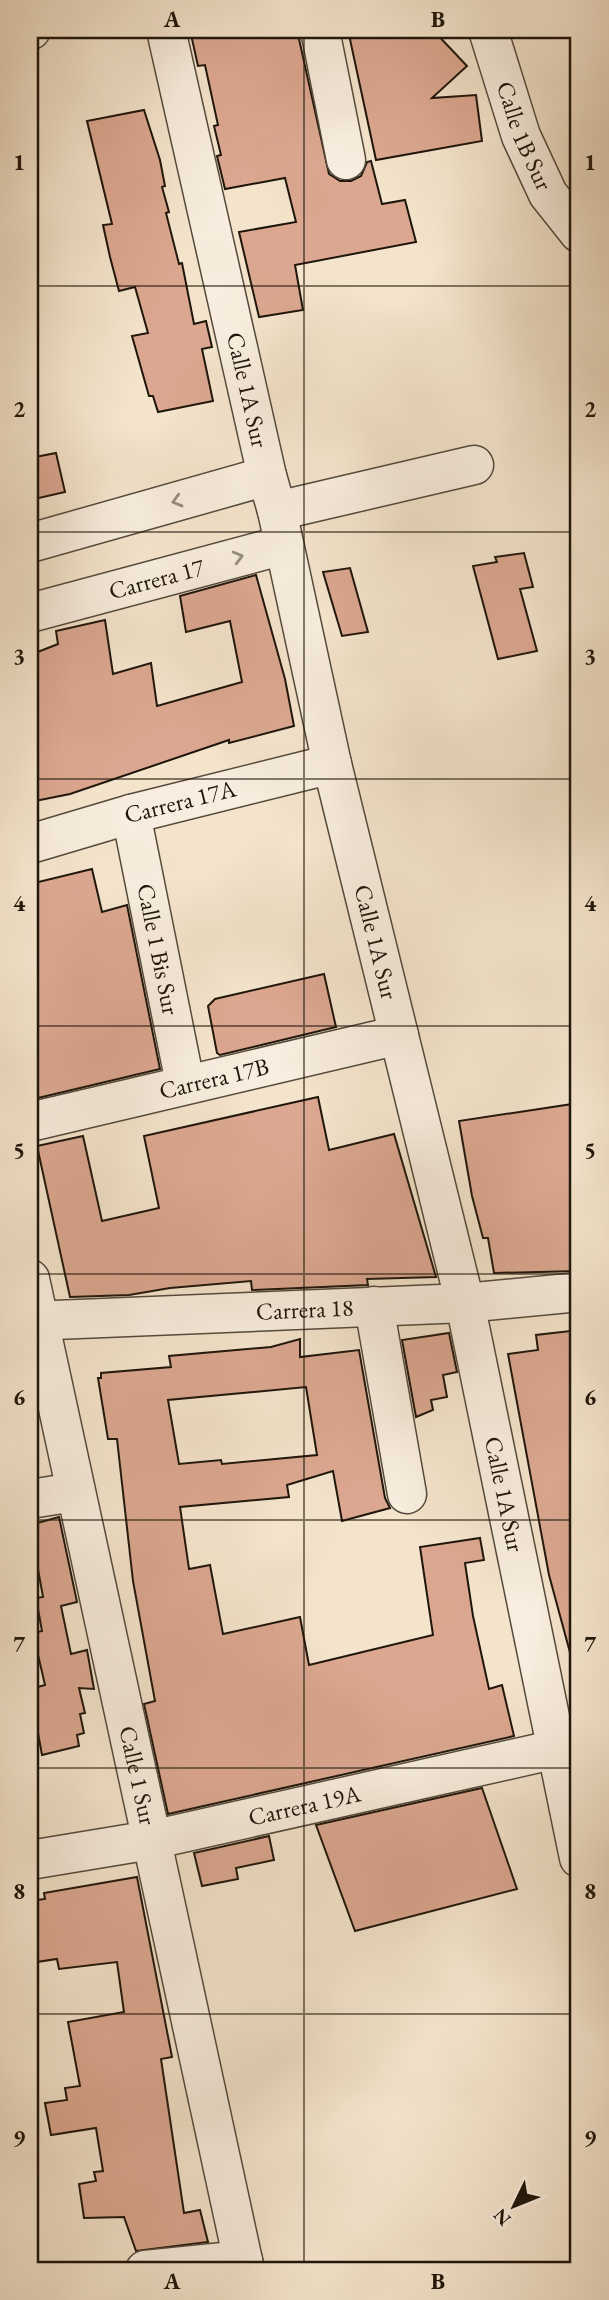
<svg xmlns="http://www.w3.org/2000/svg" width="609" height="2300" viewBox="0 0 609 2300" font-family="'EB Garamond',serif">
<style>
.building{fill:#dba790;stroke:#1f160b;stroke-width:2;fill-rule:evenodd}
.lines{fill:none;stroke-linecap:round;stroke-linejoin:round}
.minor-casing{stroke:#544a3b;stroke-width:41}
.minor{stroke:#f8edde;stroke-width:38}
.oneway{stroke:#968c7f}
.grid{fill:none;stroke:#1f160b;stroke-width:2;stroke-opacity:0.55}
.labels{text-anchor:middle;stroke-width:7;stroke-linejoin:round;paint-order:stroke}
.street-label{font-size:24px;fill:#1f160b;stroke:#f8edde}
.neatline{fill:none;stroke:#1f160b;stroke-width:2.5}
.grid-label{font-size:23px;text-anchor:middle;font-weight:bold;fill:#1f160b}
</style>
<rect width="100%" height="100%" fill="#f4e4cc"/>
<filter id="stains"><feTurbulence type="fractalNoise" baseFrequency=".00286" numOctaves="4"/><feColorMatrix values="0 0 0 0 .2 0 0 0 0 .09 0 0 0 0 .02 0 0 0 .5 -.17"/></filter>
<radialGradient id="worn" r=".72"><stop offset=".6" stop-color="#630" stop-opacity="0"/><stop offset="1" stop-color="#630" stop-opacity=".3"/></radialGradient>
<path class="building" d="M190,30H297L329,174L340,181H351L361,176L367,162L371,161L382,204L405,200L416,242L295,265L303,310L259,317L239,232L296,222L285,178L225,189L217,156L221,155L214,126L218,125L205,65L198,66Z
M348,30H433L467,66L432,98L476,95L482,141L376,160Z
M144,110L160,160L165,186L162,187L169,212L166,213L179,264L182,263L194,324L206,321L212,347L202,349L213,401L158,412L153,396H149L132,336L148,333L135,287L119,291L110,257L103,225L112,224L87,121Z
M56,453L65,492L30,500V458Z
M524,553L533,587L520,589L537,651L498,659L473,566L497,562L495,557Z
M350,568L368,632L342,636L323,572Z
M256,575L285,679L294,726L229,743V740L70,794L30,802V655L58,644L56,631L105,620L113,674L151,663L157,706L242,682L230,621L186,632L180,596Z
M92,869L102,912L127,905L160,1069L38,1098L30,1065V884Z
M324,974L336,1027L220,1055L217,1053L208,1006L215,999Z
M318,1097L329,1150L394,1134L436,1277L367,1279L368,1285L252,1290L251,1281L170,1288L129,1295L70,1297L37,1146L83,1136L102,1221L159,1208L144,1136Z
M579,1103V1271L494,1273L488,1238H483L472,1196L459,1121Z
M579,1330V1659L572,1660L549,1575L508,1354L538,1350L536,1335Z
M449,1333L457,1372L443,1375L447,1397L431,1400L433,1410L416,1417L402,1340Z
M300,1339V1357L359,1350L385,1498L390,1508L342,1521L333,1471L287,1485L289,1497L180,1507L189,1569L210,1565L223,1634L300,1617L309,1665L433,1635L420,1547L480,1538L484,1560L465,1563L473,1616L489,1689L502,1685L514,1736L168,1814L144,1704L155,1701L133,1581L117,1439H108L98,1378H101V1373L171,1367L169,1356L271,1347ZM306,1387L317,1455L222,1464L221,1460L179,1464L168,1400Z
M59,1517L77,1602L61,1606L71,1654L87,1650L94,1689L79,1688L85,1713L80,1714L84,1733L77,1735L79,1746L42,1755L30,1689L45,1685L33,1633L42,1631L36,1598L43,1597L30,1525Z
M482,1788L517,1889L355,1931L316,1825Z
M269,1836L274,1860L236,1868L238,1879L202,1886L194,1853Z
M137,1877L172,2057L161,2059L184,2213L200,2210L208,2242L136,2251L124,2217L84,2218L79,2184L96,2181L94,2172L103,2171L96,2128L51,2135L45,2103L67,2100L65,2088L80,2086L68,2022L124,2012L117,1962L59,1969L57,1959L30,1963V1901L45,1899L44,1893Z"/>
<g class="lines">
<defs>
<g id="minor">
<path d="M30,30H31"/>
<path id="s1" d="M166,30L267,476L277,511L332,764L465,1303L579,1858"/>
<path d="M320,30L346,160"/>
<path id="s2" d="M488,30L521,136L548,194L579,233"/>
<path d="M277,511L474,465"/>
<path d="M30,543L267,476"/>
<path id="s3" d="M30,613L284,545"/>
<path id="s4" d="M131,814L185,1083"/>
<path id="s5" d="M30,844L131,814L332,764"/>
<path id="s6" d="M30,1122L399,1035"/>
<path id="s7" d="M30,1279L245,2270"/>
<path d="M374,1306L407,1494"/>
<path id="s8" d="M30,1321L465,1303L579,1292"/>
<path d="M30,1499L75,1492"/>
<path id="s9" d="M30,1860L151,1840L579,1744"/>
<path d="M145,2270L243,2260"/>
</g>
</defs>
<use href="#minor" class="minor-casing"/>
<use href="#minor" class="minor"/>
</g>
<defs><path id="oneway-chevron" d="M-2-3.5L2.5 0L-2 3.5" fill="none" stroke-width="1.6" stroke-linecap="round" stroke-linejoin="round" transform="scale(1.75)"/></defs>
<g class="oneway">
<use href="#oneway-chevron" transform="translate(177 501) rotate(164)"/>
<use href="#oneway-chevron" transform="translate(238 557) rotate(-15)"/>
</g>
<path class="grid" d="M304,30V2270M30,286H579M30,532H579M30,779H579M30,1026H579M30,1274H579M30,1520H579M30,1768H579M30,2014H579"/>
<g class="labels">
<g class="street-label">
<text dy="8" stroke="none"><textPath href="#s2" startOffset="112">Calle 1B Sur</textPath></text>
<text dy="8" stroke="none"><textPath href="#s1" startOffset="369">Calle 1A Sur</textPath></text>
<text dy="8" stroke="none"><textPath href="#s3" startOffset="131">Carrera 17</textPath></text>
<text dy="8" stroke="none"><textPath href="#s5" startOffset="156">Carrera 17A</textPath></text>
<text dy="8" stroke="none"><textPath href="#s1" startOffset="936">Calle 1A Sur</textPath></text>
<text dy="8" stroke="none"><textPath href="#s4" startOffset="138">Calle 1 Bis Sur</textPath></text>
<text dy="8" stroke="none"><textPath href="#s6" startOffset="189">Carrera 17B</textPath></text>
<text dy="8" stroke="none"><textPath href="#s8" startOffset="275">Carrera 18</textPath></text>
<text dy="8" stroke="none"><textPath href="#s1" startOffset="1503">Calle 1A Sur</textPath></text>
<text dy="8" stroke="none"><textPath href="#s7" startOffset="508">Calle 1 Sur</textPath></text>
<text dy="8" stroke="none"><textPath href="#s9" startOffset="280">Carrera 19A</textPath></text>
</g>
</g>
<rect width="609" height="2300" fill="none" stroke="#f4e4cc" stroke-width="77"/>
<g transform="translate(514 2206) rotate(227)" stroke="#f8edde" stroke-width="5" paint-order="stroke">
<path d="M0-5L12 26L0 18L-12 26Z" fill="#1f160b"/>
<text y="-10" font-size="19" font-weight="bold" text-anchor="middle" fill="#1f160b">N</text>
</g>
<rect x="38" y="38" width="532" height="2224" class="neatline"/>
<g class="grid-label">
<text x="172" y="27">A</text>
<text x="438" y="27">B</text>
<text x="19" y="170">1</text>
<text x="590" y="170">1</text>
<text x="19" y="417">2</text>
<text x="590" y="417">2</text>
<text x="19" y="664">3</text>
<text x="590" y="664">3</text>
<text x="19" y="911">4</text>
<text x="590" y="911">4</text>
<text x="19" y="1158">5</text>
<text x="590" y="1158">5</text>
<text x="19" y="1405">6</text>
<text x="590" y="1405">6</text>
<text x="19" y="1652">7</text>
<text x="590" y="1652">7</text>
<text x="19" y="1899">8</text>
<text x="590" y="1899">8</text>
<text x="19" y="2146">9</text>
<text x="590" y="2146">9</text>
<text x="172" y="2289">A</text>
<text x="438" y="2289">B</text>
</g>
<rect width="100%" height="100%" filter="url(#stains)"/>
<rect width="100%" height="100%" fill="url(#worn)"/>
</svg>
